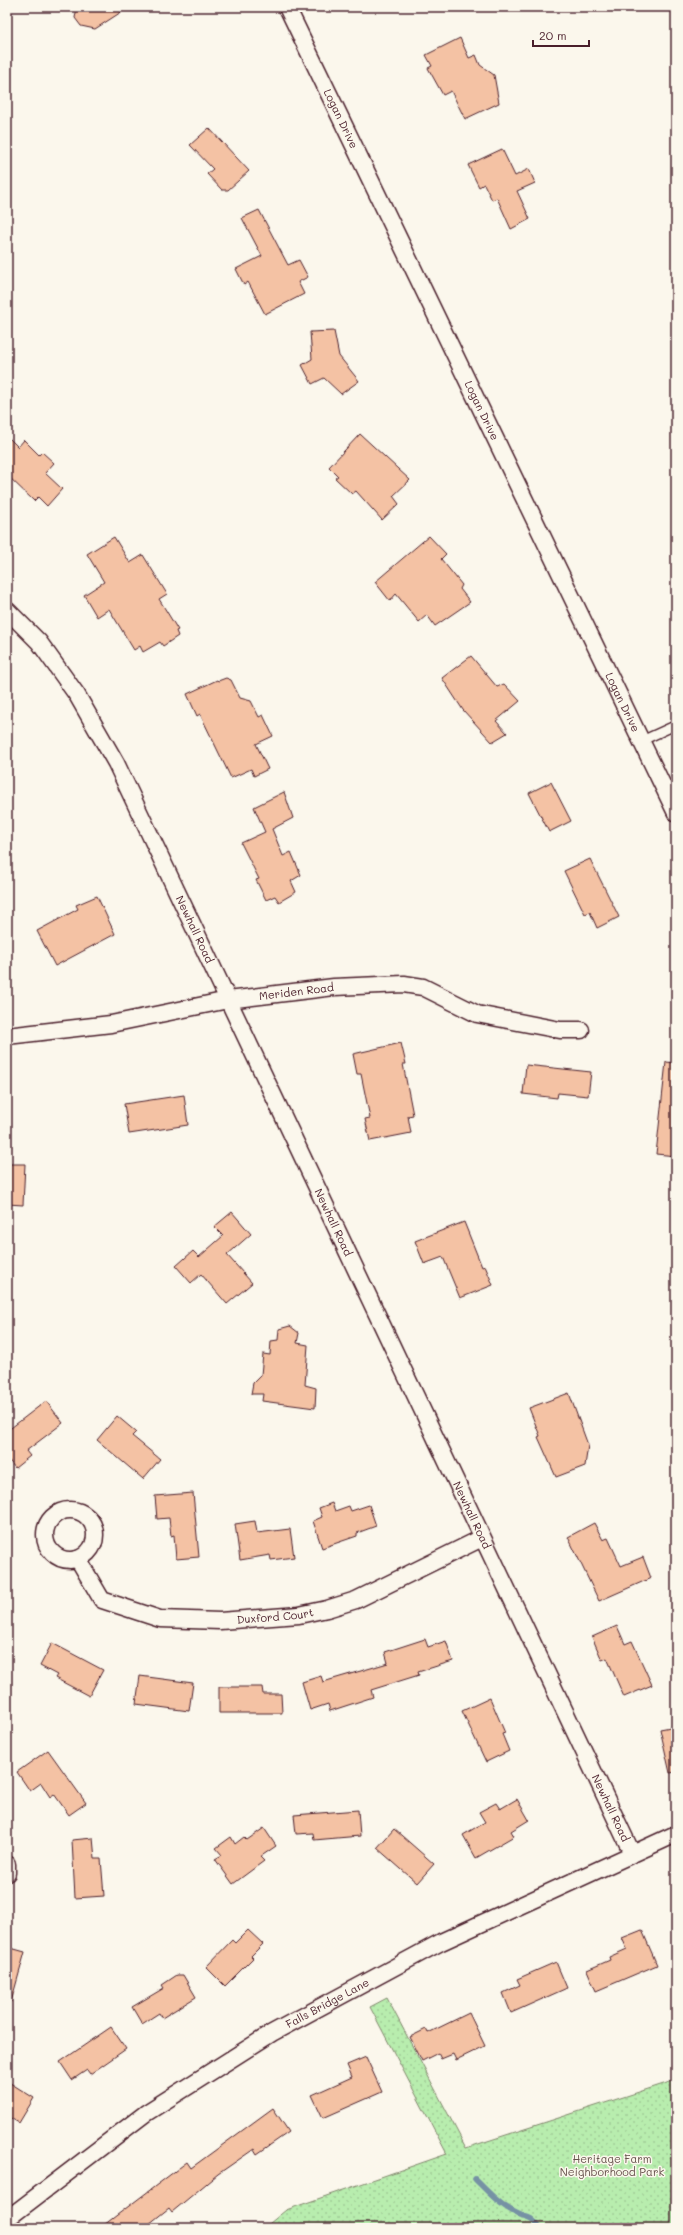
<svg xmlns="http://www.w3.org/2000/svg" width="683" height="2235" viewBox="0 0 683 2235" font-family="Mali,sans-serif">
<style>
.park{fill:url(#park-dots);stroke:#81866c}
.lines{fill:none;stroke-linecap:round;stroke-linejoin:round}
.stream{stroke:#7692a4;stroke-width:5.5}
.building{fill:#f4c2a4;stroke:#4a1f2b}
.lane-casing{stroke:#4a1f2b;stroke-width:11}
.street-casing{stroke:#4a1f2b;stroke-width:19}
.lane{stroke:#fbf7ec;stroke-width:8}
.street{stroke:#fbf7ec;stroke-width:16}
.labels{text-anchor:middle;stroke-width:3;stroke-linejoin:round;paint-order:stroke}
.street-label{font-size:11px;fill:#4a1f2b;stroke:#fbf7ec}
.park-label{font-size:11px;fill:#66524c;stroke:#fbf7ec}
</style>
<defs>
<pattern id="park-dots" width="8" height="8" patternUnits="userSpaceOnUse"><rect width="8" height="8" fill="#b8edae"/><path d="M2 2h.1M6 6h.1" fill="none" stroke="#a0cb96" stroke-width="1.8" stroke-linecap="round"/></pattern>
</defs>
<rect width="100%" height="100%" fill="#fbf7ec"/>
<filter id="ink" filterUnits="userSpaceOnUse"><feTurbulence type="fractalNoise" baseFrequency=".025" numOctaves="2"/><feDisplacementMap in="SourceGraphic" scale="8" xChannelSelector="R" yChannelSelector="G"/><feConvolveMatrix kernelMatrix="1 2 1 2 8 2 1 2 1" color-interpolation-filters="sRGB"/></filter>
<g filter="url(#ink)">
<path class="park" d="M387,1998L466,2148L676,2080V2228H264L286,2210L447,2154L370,2007Z"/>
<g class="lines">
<path class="stream" d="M475,2179C487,2191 499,2204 514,2212C528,2220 527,2212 540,2228
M562,2228H570
M592,2228H604"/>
</g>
<path class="building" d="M77,7H129L95,29L81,26L75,18Z
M460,38L469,58L476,55L480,65L494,75L499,103L465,119L451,91L443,95L428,68L432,66L426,55Z
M209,128L249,171L228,190H222L207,174L213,169L190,145Z
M502,149L515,176L529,169L535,183L517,191L530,219L511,229L497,198L492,200L484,184L479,187L468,165Z
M259,210L288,265L299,260L308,277L298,282L304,294L265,314L248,282L244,285L236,269L262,256L242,218Z
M334,331L339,356L359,381L341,394L324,378L312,384L302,365L312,359L310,332Z
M360,434L410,480L393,496L399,504L382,520L356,491L352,494L335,478L338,476L329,467Z
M7,436L18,447L24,440L39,455L42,452L54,463L45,473L62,489L47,506L38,497L34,501L7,475Z
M429,536L446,554L441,559L462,585L460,589L470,602L435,626L427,615L419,622L396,594L390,601L375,582Z
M114,537L130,563L143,555L167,594L159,599L178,630L176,631L178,636L163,646L160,642L143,652L140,646L134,650L109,609L97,617L84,595L104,582L87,554Z
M471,656L497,687L504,684L520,701L496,721L507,733L492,742L463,710L442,678Z
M226,678L231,680L240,698L251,701L259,717L263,715L273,736L256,744L268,769L254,776L251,769L231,778L200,714L197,716L187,694L217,680L218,681Z
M551,782L571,821L549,832L529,793Z
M284,792L293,818L272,829L283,856L291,852L301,875L291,881L296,892L279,902L275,896L266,900L256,880L259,879L241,843L265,832L254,807Z
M590,859L619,917L597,928L590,912L585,914L564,871Z
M97,896L115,934L55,966L37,931L78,909L76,905Z
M401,1043L406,1064H403L413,1115L408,1116L411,1133L370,1141L365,1119L370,1118L361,1074H357L353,1054Z
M666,1062L676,1063V1156L656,1154Z
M526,1065L591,1072L588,1096L558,1093L557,1098L523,1094Z
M184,1095L188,1125L129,1134L124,1104Z
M7,1164H25L23,1205L7,1204Z
M232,1212L251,1234L227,1255L252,1283L227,1304L201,1274L191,1283L176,1266L193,1251L199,1257L223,1236L214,1227Z
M464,1222L482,1267L485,1266L493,1285L460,1298L443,1257L424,1264L415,1241Z
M290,1326L299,1333L297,1343L308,1345L305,1385L316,1388L315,1408L262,1401L263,1394H251L253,1383L261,1375L263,1354L270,1355L271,1341L278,1340L279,1329Z
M569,1393L588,1445L585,1466L556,1477L538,1437L540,1436L529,1408Z
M46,1401L63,1423L26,1451L30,1456L15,1468L7,1458V1431Z
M117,1416L136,1432L132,1436L160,1459L143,1479L97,1440Z
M193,1493L199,1557L176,1559L174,1535L171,1536L169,1518L157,1519L155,1496Z
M332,1503L335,1511L349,1506L351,1511L369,1505L376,1526L357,1533V1536L322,1548L313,1521L322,1517L319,1508Z
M255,1521L257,1533L290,1529L294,1557L271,1560L270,1555L240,1560L235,1524Z
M594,1523L603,1540L608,1538L621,1566L643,1557L651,1578L599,1601L568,1537Z
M617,1626L625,1644L632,1641L652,1685L624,1697L607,1658L602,1660L592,1637Z
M425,1639L428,1647L446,1641L453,1661L418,1672L419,1675L371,1690L373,1697L330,1711L328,1704L310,1710L302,1682L321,1676L323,1682L388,1663L385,1652Z
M52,1643L103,1670L89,1696L55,1678L57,1675L40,1666Z
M140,1676L193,1683L189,1711L136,1704Z
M219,1687H262L263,1694H281L282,1713H219Z
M490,1698L505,1733L502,1734L509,1751L486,1762L462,1711Z
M676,1726V1772L670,1773L660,1729Z
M48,1750L86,1803L69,1815L54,1794L50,1797L41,1783L30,1791L17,1772Z
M517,1799L529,1820L511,1831L514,1836L476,1858L463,1835L485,1822L479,1812L496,1803L500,1809Z
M358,1810L360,1836L314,1840L313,1833L296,1834L294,1815Z
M264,1828L276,1846L260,1857L264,1861L233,1884L215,1859L222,1855L216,1848L231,1837L235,1844L244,1837L247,1840Z
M394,1829L434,1864L417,1883L377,1848Z
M93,1838L95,1859H101L104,1896L75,1898L72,1840Z
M248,1930L263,1944L251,1956L253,1958L225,1986L206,1967L232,1940L235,1943Z
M642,1930L657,1965L596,1991L587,1970L610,1960L609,1957L627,1949L622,1938Z
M7,1947L25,1952L11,2002L7,2001Z
M556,1962L567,1988L511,2013L503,1993L520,1985L517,1979Z
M177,1975H183L196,1997L162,2018L159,2013L142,2024L132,2007L164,1988L162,1985Z
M469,2013L485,2046L456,2060L453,2054L441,2059L438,2053L422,2061L410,2037L426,2029L428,2033Z
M111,2027L126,2049L90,2074L87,2070L72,2080L60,2062Z
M366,2057L382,2092L323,2118L312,2095L352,2077L347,2065Z
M7,2081L34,2098L19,2123L7,2116Z
M273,2108L289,2132L257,2154L254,2149L218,2174L172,2212L169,2208L144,2228H100L187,2162L191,2168Z"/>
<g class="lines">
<defs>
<path id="lane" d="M641,741L676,725"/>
<g id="street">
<path id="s1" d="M287,7L676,813"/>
<path id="s2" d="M7,610L39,642L77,695L116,763L632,1853"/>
<path id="s3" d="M7,1036L111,1024L228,1000L334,987L404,984L423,987L477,1014L560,1030H581"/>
<circle cx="70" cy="1535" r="25"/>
<path id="s4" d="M78,1559L102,1600L160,1619L220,1621L299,1615L327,1609L356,1600L482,1538"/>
<path d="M7,1864V1873"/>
<path id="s5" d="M7,2219L146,2113L272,2033L441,1942L676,1834"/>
</g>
</defs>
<use href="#lane" class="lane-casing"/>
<use href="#street" class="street-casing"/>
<use href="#lane" class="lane"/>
<use href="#street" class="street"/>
</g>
</g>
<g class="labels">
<g class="street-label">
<text dy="4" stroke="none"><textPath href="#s1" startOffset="124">Logan Drive</textPath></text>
<text dy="4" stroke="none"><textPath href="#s1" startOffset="448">Logan Drive</textPath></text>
<text dy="4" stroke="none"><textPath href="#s1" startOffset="772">Logan Drive</textPath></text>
<text dy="4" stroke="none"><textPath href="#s2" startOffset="373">Newhall Road</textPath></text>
<text dy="4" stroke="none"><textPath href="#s3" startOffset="293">Meriden Road</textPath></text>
<text dy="4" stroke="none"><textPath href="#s2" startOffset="697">Newhall Road</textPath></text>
<text dy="4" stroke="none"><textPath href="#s2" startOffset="1021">Newhall Road</textPath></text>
<text dy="4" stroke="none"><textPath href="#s4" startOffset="224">Duxford Court</textPath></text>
<text dy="4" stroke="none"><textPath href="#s2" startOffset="1345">Newhall Road</textPath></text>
<text dy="4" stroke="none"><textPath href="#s5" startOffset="387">Falls Bridge Lane</textPath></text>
</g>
<g class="park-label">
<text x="612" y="2163">Heritage Farm<tspan x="612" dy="13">Neighborhood Park</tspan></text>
</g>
</g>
<rect width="683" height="2235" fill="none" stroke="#fbf7ec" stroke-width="24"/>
<rect x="12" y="12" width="659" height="2211" fill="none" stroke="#4a1f2b" stroke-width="1.5" filter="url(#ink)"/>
<path d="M533 40v6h56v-6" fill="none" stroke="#4a1f2b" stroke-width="2"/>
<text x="539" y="40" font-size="12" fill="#4a1f2b" stroke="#fbf7ec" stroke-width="3" paint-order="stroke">20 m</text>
</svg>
